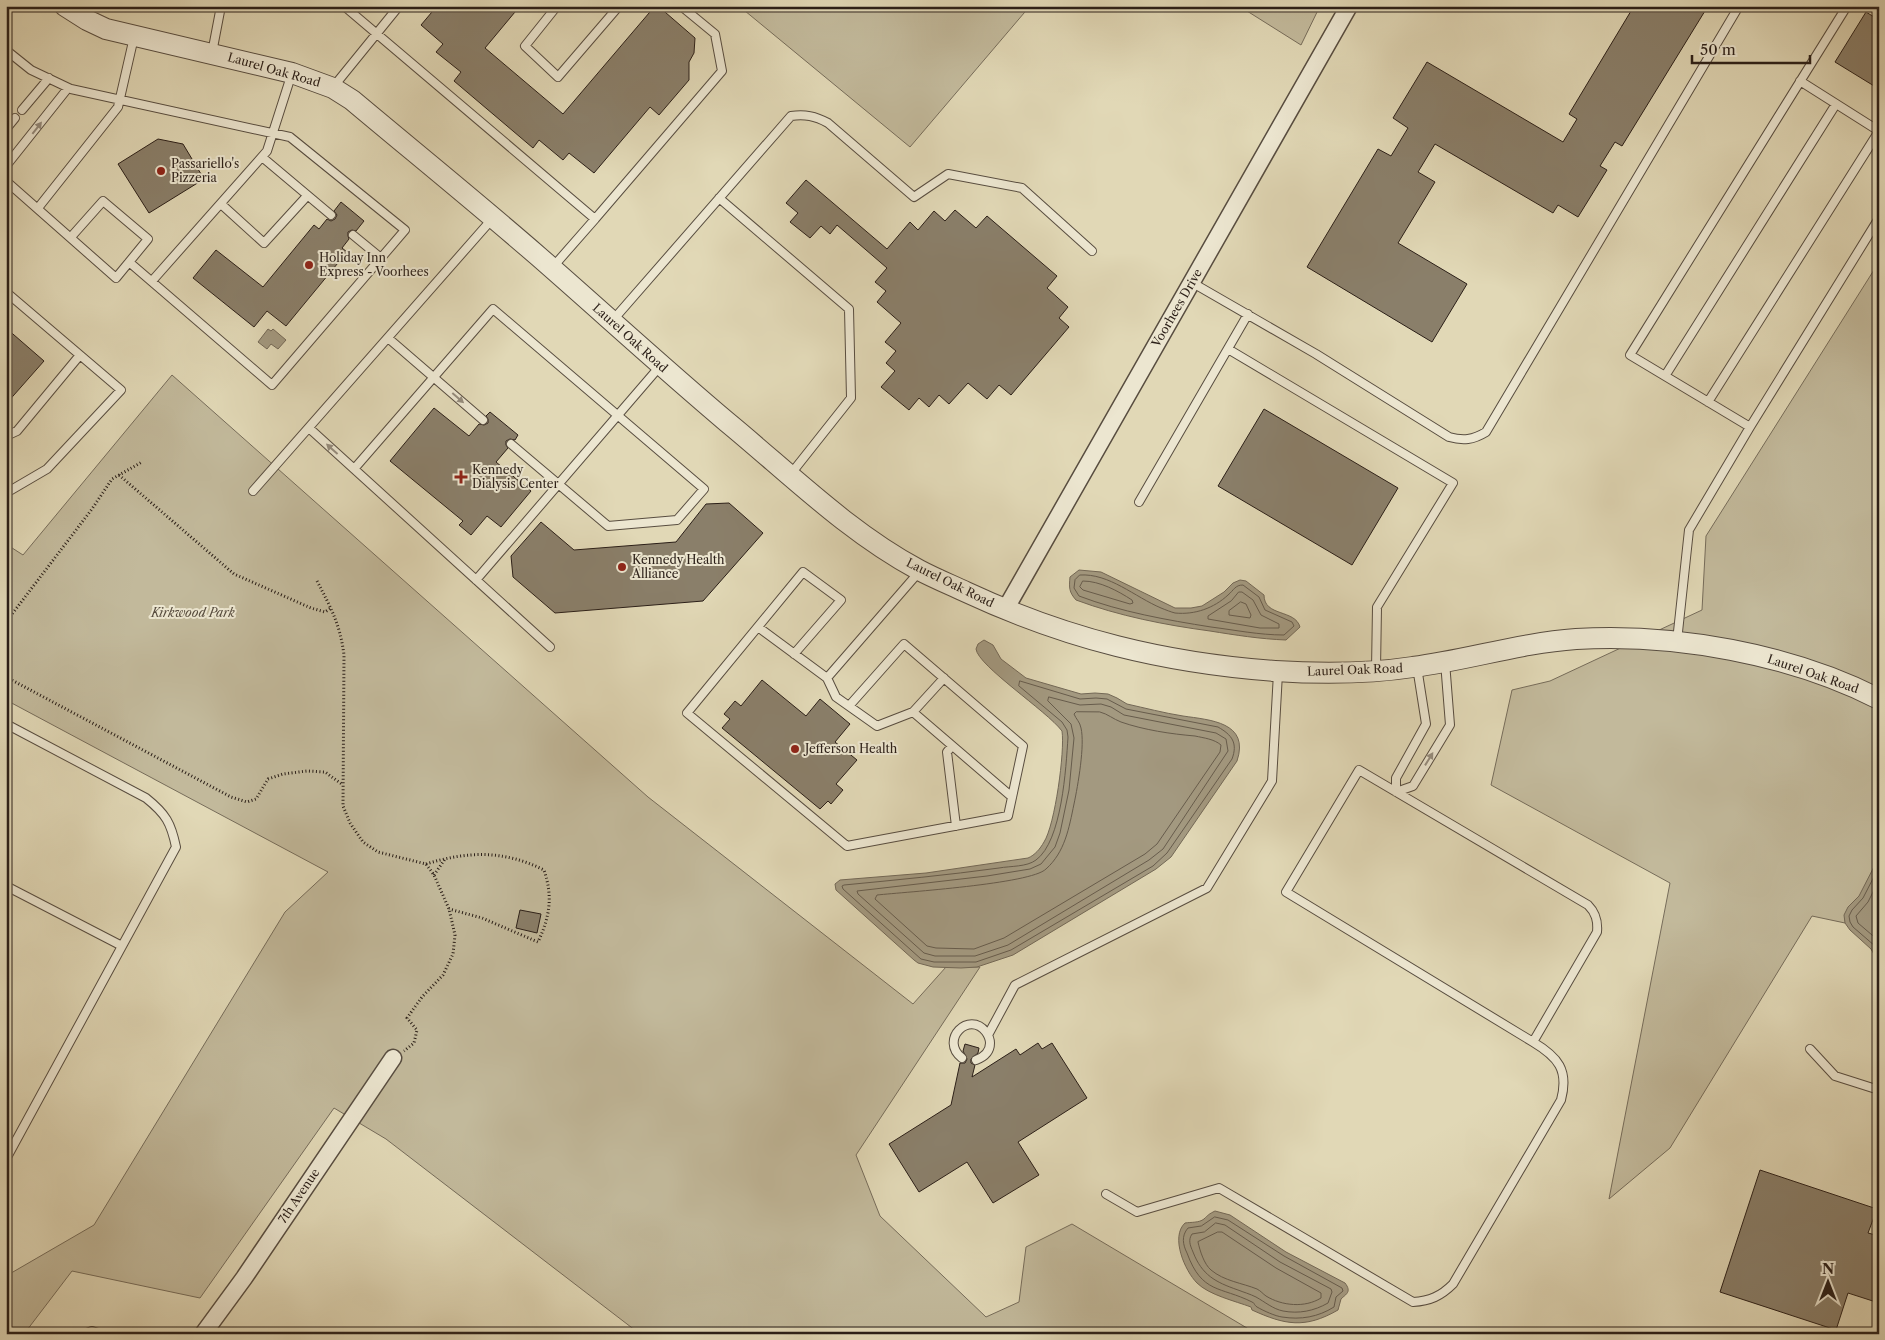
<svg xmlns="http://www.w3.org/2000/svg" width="1885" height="1340" viewBox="0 0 1885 1340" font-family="'Libre Caslon Text',serif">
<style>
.green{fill:#c2b99b;stroke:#766c5a}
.water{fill:#a39980;stroke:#736856}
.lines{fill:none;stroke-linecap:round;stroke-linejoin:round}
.shore{stroke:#675c4c;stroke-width:1}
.building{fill:#8a7f6a;stroke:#2b1f18}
.service-casing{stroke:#584d40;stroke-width:10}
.minor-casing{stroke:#584d40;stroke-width:19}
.tertiary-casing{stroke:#584d40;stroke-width:22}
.path{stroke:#2b1f18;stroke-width:3;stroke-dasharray:1 2.5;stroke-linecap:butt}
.service{stroke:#ece6d0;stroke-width:8}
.minor{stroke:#ece6d0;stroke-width:16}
.tertiary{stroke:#ece6d0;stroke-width:20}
.oneway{fill:#958c7d}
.poi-dot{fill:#8f2418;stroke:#ece6d0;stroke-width:2}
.labels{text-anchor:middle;stroke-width:4;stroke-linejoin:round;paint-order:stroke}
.street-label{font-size:12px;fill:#2b1f18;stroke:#ece6d0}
.poi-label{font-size:12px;fill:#2b1f18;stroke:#ece6d0;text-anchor:start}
.park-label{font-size:12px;font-style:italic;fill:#584d3f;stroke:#ece6d0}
</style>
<rect width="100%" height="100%" fill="#e1d8b6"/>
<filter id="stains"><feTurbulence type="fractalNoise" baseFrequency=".004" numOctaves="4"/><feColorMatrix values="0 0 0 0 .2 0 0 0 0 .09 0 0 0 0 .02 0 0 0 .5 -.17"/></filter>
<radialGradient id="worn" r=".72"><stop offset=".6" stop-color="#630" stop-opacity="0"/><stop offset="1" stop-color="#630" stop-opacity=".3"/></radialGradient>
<path class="green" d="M739,6H1030L910,147Z
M1239,6H1320L1301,45Z
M1879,262V877L1845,923L1812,916L1670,1148L1609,1199L1670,883L1491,785L1512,690L1550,681L1702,610L1706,536Z
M172,375L648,797L913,1004L946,967H980L856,1155L880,1216L986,1317L1019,1302L1026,1247L1072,1224L1257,1334H640L386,1139L334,1108L200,1298L72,1271L24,1334H6V1276L94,1225L285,912L328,872L6,700V544L23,555Z"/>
<path class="water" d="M268,329L271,331L273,329L286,340L278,349L271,344L267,349L258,342Z
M1079,570L1101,572L1175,608H1191L1202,606L1224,592L1233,583L1240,580L1246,581L1264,595C1264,617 1295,609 1300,627L1286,640C1260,639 1235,635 1210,631C1165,625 1119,616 1076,600C1069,592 1069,588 1070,577Z
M984,640L993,645L1001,659L1026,678L1081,694L1095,693L1108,694L1117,698L1127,704C1145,708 1164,713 1183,716C1210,720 1250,722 1237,761L1171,857L1156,869L1013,955L977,967L961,968L933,967L918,963L914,960L836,890L835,884L840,880L926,873L1028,858C1035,855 1040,849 1044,842C1055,825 1065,751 1062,731C1047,711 978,666 976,649L978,644Z
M1879,857V963L1871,949L1850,930L1845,923L1844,915L1848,907L1859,896Z
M1215,1211L1230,1215L1286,1252L1345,1283C1352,1292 1346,1294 1341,1299L1338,1310C1305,1329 1285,1325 1252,1310L1251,1307C1235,1301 1209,1295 1197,1283C1185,1271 1170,1237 1185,1223C1191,1222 1199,1223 1204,1219C1208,1215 1209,1214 1215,1211Z"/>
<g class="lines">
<path class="shore" d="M1080,575C1109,573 1135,597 1161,608C1166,610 1171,612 1175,613C1195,615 1214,608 1228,595C1234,590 1235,585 1243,585L1259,597L1265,610L1292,622L1294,626L1284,635C1259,635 1235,630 1211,627C1167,620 1121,612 1079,596L1074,588L1075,580Z
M1083,581C1100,581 1118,591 1132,600L1133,603L1130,604L1083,590L1080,587Z
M1239,592H1242L1253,600L1261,615L1279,624V628H1260L1208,619V616L1231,601Z
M1241,602L1246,604L1251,615L1250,618L1229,615V611Z
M1020,681L1080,699L1096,698L1107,699L1126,709L1218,727C1232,735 1238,743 1232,759L1167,853L1153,866L1011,950L976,962H934L921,959L843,889L842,886L844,885C896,880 948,875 999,868C1010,866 1027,867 1036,860C1062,841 1066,768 1068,737L1067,730L1062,722L1019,686Z
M1049,697L1080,705L1101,704L1111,707L1124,715L1216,733L1226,739L1228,751L1163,849L1149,860L1008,945L975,956H935L924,953L858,894L857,891L987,876L1030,869L1041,864L1055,847L1060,833L1069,790L1074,738L1071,724L1048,701Z
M1100,712C1108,714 1113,719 1121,722C1144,730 1171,734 1195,736C1204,738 1214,739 1221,745L1220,752L1157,844L1145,854L1004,938L974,949L936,948L927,946L875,899L877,895C905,892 1031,884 1046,869C1065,852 1069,828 1074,804C1078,785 1085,745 1081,728C1080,722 1076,719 1074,714L1076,712Z
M1879,867L1863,898L1852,910L1849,916L1850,922L1853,927L1875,946L1879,953
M1879,880L1868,902L1856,916L1858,923L1879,941
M1215,1217L1228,1220L1284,1256L1342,1288L1343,1291L1336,1297L1334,1307C1318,1317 1301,1320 1282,1317C1275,1316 1264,1311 1257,1307C1252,1303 1257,1305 1252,1302C1220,1286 1202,1294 1187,1253C1183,1245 1181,1236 1188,1228L1201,1226Z
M1216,1223L1225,1225L1280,1262L1331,1289L1332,1292L1328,1303C1314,1311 1299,1314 1283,1311C1273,1309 1265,1302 1256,1297C1250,1294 1243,1292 1238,1290C1215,1282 1202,1275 1193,1252C1190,1245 1188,1240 1192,1234L1204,1232Z
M1218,1232H1222L1276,1268L1321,1293V1298C1305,1308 1282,1306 1266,1296C1263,1294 1261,1291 1257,1289C1242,1283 1224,1281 1211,1270C1204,1264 1200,1251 1198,1242Z"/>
</g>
<path class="building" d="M437,6H520L485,48L563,114L655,6H658L695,38L694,53L689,62V80L659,115L650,107L594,173L569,153L563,160L539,140L533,148L454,81L461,72L436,52L443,44L421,25Z
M1634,6H1708L1622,146L1615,142L1600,166L1607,170L1578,217L1558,205L1553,213L1435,144L1418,172L1435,182L1398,243L1467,284L1432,342L1307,267L1378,149L1391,156L1408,128L1393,118L1427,62L1563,142L1577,119L1569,114Z
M1866,12L1879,20V89L1835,62Z
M158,139L183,144L204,179L149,213L118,164Z
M806,180L887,249L910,222L918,230L934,211L945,221L955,210L976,228L987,216L1057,276L1047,288L1068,307L1059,318L1069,327L1011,395L999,385L987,399L968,383L949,404L939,395L929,407L919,398L909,410L881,387L895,371L886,363L896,351L885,342L901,323L877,302L886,291L875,282L887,268L837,225L830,234L821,226L810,238L790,222L798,213L786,203Z
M341,202L364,221L356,231L352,230L348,232V236L349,239L342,248L347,252L286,326L267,311L254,327L193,278L216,250L263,287L314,225L319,229L327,219L331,221L335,219L337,215L334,211Z
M6,328L44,361L6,404Z
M434,408L469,436L479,424L484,425L488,423V419L486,416L490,412L518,435L515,440L510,439L506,441V445L508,448L496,462L531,491L501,527L487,516L471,535L459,525L463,521L390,461Z
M1264,409L1398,488L1352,565L1218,486Z
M729,503L763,533L703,601L555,613L513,577L511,556L541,522L574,550L676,542L706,504Z
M762,680L806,716L820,699L850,724L835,742L857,760L836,784L843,790L831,804L828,801L820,809L722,728L730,719L724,714L735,701L741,706Z
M520,910L541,914L537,933L516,928Z
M1038,1043L1042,1049L1052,1043L1087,1098L1018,1142L1039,1175L993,1203L967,1162L919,1192L889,1144L951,1105L960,1063H965L967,1059L963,1051L965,1044L979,1048L978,1053L971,1059V1063L975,1065L972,1077L1016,1049L1020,1055Z
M1760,1170L1877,1209L1868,1233L1879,1236V1303L1848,1293L1836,1330L1720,1292Z"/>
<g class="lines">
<defs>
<path id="service" d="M344,6L595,219L722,71L715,34L681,6
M557,6L525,46L558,77L619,6
M6,50L31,70L71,89L290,137L405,230L272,385L129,262
M212,53L221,6
M1800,81L1879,131
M334,86L399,6
M22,110L49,78
M6,129L15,118
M262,157L331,215
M6,166L68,88
M6,181L116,278L148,239L103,201L71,237
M719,198L849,309L851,398L790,475
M221,204L264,243L307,196
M38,208L118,107L134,37
M353,235L381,258
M552,268L595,219
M152,281L267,151L292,73
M1191,282L1316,354L1449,437C1463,441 1473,440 1486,432L1739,6
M6,292L121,390L47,469L6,493
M613,320L791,116C805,114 815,116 828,123L914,197L948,174L1022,188L1092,251
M388,338L483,420
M1228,349L1453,483L1377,607L1376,669
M1665,376L1836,104
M1708,402L1879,131
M1750,427L1630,355L1847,6
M309,428L550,647
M6,436L17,431L80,355
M354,469L493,309L704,489L677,520L608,526L511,444
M253,491L493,218
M1139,502L1248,314
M476,580L661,365
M758,627L827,678L836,697L877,726L913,712L1012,797
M1677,641L1689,530L1750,427L1879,218
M794,654L841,600L803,572L687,713L847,846L1008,816L1023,746L904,644L849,706
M1417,667L1426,724L1396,778V792L1413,786L1450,725L1445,662
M827,678L919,572
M913,712L944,678
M6,724L146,798C166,814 171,823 176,847L6,1159
M952,746L947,752L956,826
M6,886L122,946
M988,1035L1015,985L1207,888L1272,781L1278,673
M1810,1049L1835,1076L1879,1090
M962,1058C939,1040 969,1010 986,1032C988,1035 990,1039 990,1043C990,1052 984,1057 976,1060
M1106,1194L1137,1212L1219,1188L1413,1302C1430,1301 1441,1296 1453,1284L1561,1100C1569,1070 1558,1057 1533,1042L1286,892L1359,770L1588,905C1596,913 1598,921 1597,932L1533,1042
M84,1334L92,1331L101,1334"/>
<path id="minor" d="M1005,610L1349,6
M203,1334L244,1278L393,1058"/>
<path id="tertiary" d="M65,6L87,20L106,29L292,73L333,88L352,100C414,152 477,203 538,256C601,311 663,368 727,422C789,473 848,532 919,570C934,578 951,585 966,592C1067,639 1165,663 1275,671C1321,674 1367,674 1413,667C1468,660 1520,643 1576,639C1674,633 1791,654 1879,699"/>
</defs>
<use href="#service" class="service-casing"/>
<use href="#minor" class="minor-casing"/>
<use href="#tertiary" class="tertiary-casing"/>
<path class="path" d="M119,475L234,574L311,608L325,612L331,608
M317,581C331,608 340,624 344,655L343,806L350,823L363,842L378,852L426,864L434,875L449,909L455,935L453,954L443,975L422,997L407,1018L417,1030L414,1043L404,1051
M6,622L92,509L112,479L142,462
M6,677L231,797L247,802L256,799L268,779L283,774L307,771L325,772L343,785
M426,864C468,851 504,850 544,870C553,897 550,916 538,942L482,918L449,909
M434,875L445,859"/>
<use href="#service" class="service"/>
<use href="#minor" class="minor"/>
<use href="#tertiary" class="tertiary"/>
</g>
<defs><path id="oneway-solid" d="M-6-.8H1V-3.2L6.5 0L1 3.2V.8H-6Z" transform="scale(1.25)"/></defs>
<g class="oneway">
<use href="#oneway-solid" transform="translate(37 128) rotate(-52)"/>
<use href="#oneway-solid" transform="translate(458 398) rotate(41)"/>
<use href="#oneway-solid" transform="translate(332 449) rotate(-138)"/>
<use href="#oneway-solid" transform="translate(1429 759) rotate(-58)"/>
</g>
<g class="poi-dot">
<circle cx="161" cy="171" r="5"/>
<circle cx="309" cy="265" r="5"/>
<path d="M458.5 469.5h5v5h5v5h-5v5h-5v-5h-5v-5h5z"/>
<circle cx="622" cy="567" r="5"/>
<circle cx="795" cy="749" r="5"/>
</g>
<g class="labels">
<g class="street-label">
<text transform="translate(274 70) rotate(16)" y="4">Laurel Oak Road</text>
<text transform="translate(1177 308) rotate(-60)" y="4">Voorhees Drive</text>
<text transform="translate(630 338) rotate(42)" y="4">Laurel Oak Road</text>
<text transform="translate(950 583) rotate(26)" y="4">Laurel Oak Road</text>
<text transform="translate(1355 670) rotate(-2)" y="4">Laurel Oak Road</text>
<text transform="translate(1813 674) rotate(19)" y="4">Laurel Oak Road</text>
<text transform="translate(299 1196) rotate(-56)" y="4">7th Avenue</text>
</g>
<g class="poi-label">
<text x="171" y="168">Passariello's<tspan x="171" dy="14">Pizzeria</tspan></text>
<text x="319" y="262">Holiday Inn<tspan x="319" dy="14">Express - Voorhees</tspan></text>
<text x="472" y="474">Kennedy<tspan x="472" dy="14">Dialysis Center</tspan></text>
<text x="632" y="564">Kennedy Health<tspan x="632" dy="14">Alliance</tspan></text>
<text x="805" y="753">Jefferson Health</text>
</g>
<g class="park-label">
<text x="193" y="617">Kirkwood Park</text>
</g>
</g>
<rect width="1885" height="1340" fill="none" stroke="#e1d8b6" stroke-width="25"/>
<rect x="8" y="8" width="1870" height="1325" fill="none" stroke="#2b1f18" stroke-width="2.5"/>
<rect x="12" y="12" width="1860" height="1315" fill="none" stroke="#2b1f18"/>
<g transform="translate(1828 1282)" stroke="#ece6d0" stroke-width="4" paint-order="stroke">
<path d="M0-4L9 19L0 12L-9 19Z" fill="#2b1f18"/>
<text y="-8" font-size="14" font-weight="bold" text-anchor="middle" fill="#2b1f18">N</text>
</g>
<path d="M1692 55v8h118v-8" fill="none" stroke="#2b1f18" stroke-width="2.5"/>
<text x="1700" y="55" font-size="15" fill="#2b1f18" stroke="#ece6d0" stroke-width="4" paint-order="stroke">50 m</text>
<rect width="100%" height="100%" filter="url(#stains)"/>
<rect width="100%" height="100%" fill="url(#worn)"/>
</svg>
